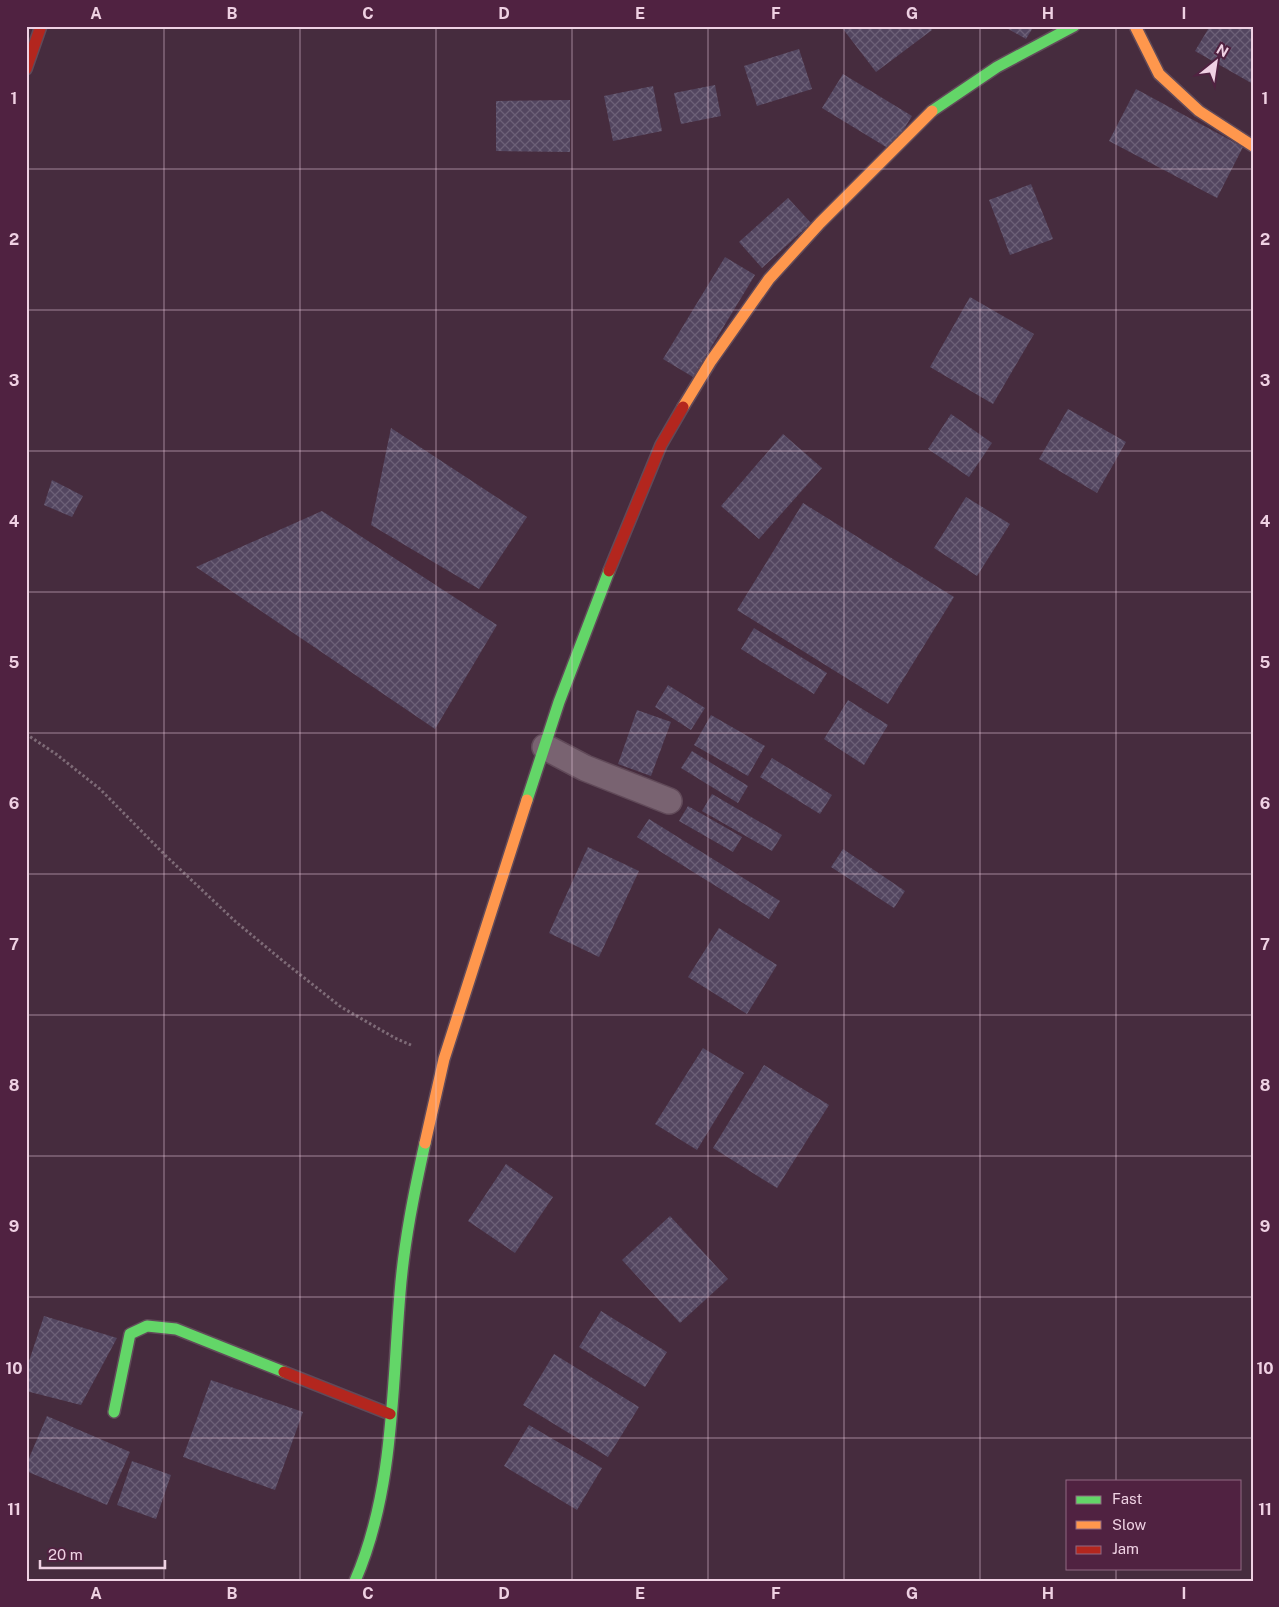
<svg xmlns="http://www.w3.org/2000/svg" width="1279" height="1607" viewBox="0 0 1279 1607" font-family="'Public Sans',sans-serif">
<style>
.building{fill:url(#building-cross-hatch)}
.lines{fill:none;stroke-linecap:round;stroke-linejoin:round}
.lane-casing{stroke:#614a59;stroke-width:28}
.fast-casing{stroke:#614a59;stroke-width:14}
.slow-casing{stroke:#614a59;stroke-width:14}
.jam-casing{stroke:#614a59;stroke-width:14}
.path{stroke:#7e6b77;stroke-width:3;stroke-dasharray:2.5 2.5;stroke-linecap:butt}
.lane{stroke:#796371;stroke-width:25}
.fast{stroke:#63d668;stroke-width:11}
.slow{stroke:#ff974d;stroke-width:11}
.jam{stroke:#b3261e;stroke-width:11}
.grid{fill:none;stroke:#efd1e3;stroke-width:1;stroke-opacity:0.55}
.neatline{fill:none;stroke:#efd1e3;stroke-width:2}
.grid-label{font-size:16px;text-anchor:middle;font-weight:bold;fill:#efd1e3}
</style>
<defs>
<pattern id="building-cross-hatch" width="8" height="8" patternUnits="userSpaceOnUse" patternTransform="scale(1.25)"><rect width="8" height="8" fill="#534660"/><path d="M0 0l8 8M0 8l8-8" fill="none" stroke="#6c6077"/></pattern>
</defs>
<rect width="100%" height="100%" fill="#462c3e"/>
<path class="building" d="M846,26H929L932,30L876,72L843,29Z
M1003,26H1034L1026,39Z
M1210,26H1253V84L1195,51Z
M799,49L812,89L757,106L744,66Z
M843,74L912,116L891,150L822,108Z
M715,85L721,116L681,124L674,93Z
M653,86L662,131L613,141L604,96Z
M1136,89L1243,147L1217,198L1109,141Z
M570,100V152L496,151V101Z
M1031,184L1053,239L1010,255L989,200Z
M788,198L811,223L762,268L739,242Z
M725,257L755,275L693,377L663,359Z
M970,297L1034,334L993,404L930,367Z
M1068,409L1126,442L1097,493L1039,459Z
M951,414L992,443L969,477L928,449Z
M391,428L527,517L479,589L371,525Z
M783,434L822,468L759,539L721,506Z
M52,480L83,496L72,517L44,505Z
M966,497L1010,524L977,576L934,548Z
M803,503L954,597L888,704L737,610Z
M322,511L497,625L435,729L196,567Z
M754,628L827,673L814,694L741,649Z
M668,685L705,708L691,730L655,707Z
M848,700L888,725L864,765L824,739Z
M637,710L671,722L651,776L618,764Z
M711,715L765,746L748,776L694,745Z
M692,751L748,786L738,803L681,768Z
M772,758L832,795L820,814L760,777Z
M712,794L782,835L772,851L702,811Z
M688,806L742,837L733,852L679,821Z
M649,819L780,901L769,919L637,837Z
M588,847L639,871L599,957L549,933Z
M843,849L905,891L894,908L831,867Z
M719,928L777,965L747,1014L688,977Z
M703,1048L744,1073L697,1150L655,1124Z
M764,1065L829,1105L777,1188L713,1148Z
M506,1164L553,1197L515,1253L468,1221Z
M670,1216L728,1279L680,1323L622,1260Z
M601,1311L667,1352L645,1387L579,1347Z
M44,1316L117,1338L81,1405L26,1391V1370Z
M554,1354L639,1407L608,1457L523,1405Z
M211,1380L303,1412L275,1490L183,1457Z
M47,1416L130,1452L107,1505L26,1471V1465Z
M529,1425L602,1468L577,1510L504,1466Z
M132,1461L171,1475L156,1519L117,1505Z"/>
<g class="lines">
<defs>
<path id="lane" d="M545,747L585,768L669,801"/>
<path id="fast" d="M932,111L997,67L1074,26
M527,800L559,702L609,571
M114,1412L130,1334L147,1326L176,1329L284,1372
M355,1581C394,1491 392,1389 400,1293C404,1242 414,1193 425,1143"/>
<path id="slow" d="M1135,26L1159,74L1199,111L1253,146
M683,407L711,361L769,279L820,223L932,111
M425,1143L444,1059L527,800"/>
<path id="jam" d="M26,69L41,26
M609,571L661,445L683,407
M284,1372L390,1414"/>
</defs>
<use href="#lane" class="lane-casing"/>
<use href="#fast" class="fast-casing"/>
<use href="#slow" class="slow-casing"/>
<use href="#jam" class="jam-casing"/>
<path class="path" d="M26,734L56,754L100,789L166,856L236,922L283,961L341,1007L395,1038L411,1045"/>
<use href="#lane" class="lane"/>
<use href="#fast" class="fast"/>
<use href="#slow" class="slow"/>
<use href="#jam" class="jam"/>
</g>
<path class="grid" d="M164,26V1581M300,26V1581M436,26V1581M572,26V1581M708,26V1581M844,26V1581M980,26V1581M1116,26V1481M26,169H1253M26,310H1253M26,451H1253M26,592H1253M26,733H1253M26,874H1253M26,1015H1253M26,1156H1253M26,1297H1253M26,1438H1253M1116,1568V1581"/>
<rect width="1279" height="1607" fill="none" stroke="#502241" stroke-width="55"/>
<rect x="1066" y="1480" width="175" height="90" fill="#502241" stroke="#906882"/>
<rect x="1076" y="1496" width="25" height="8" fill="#63d668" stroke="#906882"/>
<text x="1112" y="1504" font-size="15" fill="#efd1e3">Fast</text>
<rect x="1076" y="1521" width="25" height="8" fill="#ff974d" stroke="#906882"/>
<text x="1112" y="1530" font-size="15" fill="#efd1e3">Slow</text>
<rect x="1076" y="1546" width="25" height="8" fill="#b3261e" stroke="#906882"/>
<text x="1112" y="1554" font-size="15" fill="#efd1e3">Jam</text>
<g transform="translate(1216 62) rotate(30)" stroke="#502241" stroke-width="4" paint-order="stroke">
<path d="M0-4L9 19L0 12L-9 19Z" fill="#efd1e3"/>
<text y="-8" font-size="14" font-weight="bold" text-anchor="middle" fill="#efd1e3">N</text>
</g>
<path d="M40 1560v8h125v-8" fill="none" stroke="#efd1e3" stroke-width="2.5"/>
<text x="48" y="1560" font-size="15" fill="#efd1e3" stroke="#502241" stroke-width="4" paint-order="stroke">20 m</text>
<rect x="28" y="28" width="1224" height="1552" class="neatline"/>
<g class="grid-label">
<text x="96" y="19">A</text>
<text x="232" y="19">B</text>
<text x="368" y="19">C</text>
<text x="504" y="19">D</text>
<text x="640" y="19">E</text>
<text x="776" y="19">F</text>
<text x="912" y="19">G</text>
<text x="1048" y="19">H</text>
<text x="1184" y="19">I</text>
<text x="14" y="104">1</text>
<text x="1265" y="104">1</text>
<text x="14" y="245">2</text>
<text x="1265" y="245">2</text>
<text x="14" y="386">3</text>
<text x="1265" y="386">3</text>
<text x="14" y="527">4</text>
<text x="1265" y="527">4</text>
<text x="14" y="668">5</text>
<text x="1265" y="668">5</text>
<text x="14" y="809">6</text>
<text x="1265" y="809">6</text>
<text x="14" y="950">7</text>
<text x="1265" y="950">7</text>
<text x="14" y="1091">8</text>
<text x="1265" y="1091">8</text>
<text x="14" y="1232">9</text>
<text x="1265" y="1232">9</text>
<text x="14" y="1374">10</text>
<text x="1265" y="1374">10</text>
<text x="14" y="1515">11</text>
<text x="1265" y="1515">11</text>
<text x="96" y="1599">A</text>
<text x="232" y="1599">B</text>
<text x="368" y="1599">C</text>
<text x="504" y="1599">D</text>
<text x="640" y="1599">E</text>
<text x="776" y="1599">F</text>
<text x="912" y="1599">G</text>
<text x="1048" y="1599">H</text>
<text x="1184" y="1599">I</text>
</g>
</svg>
